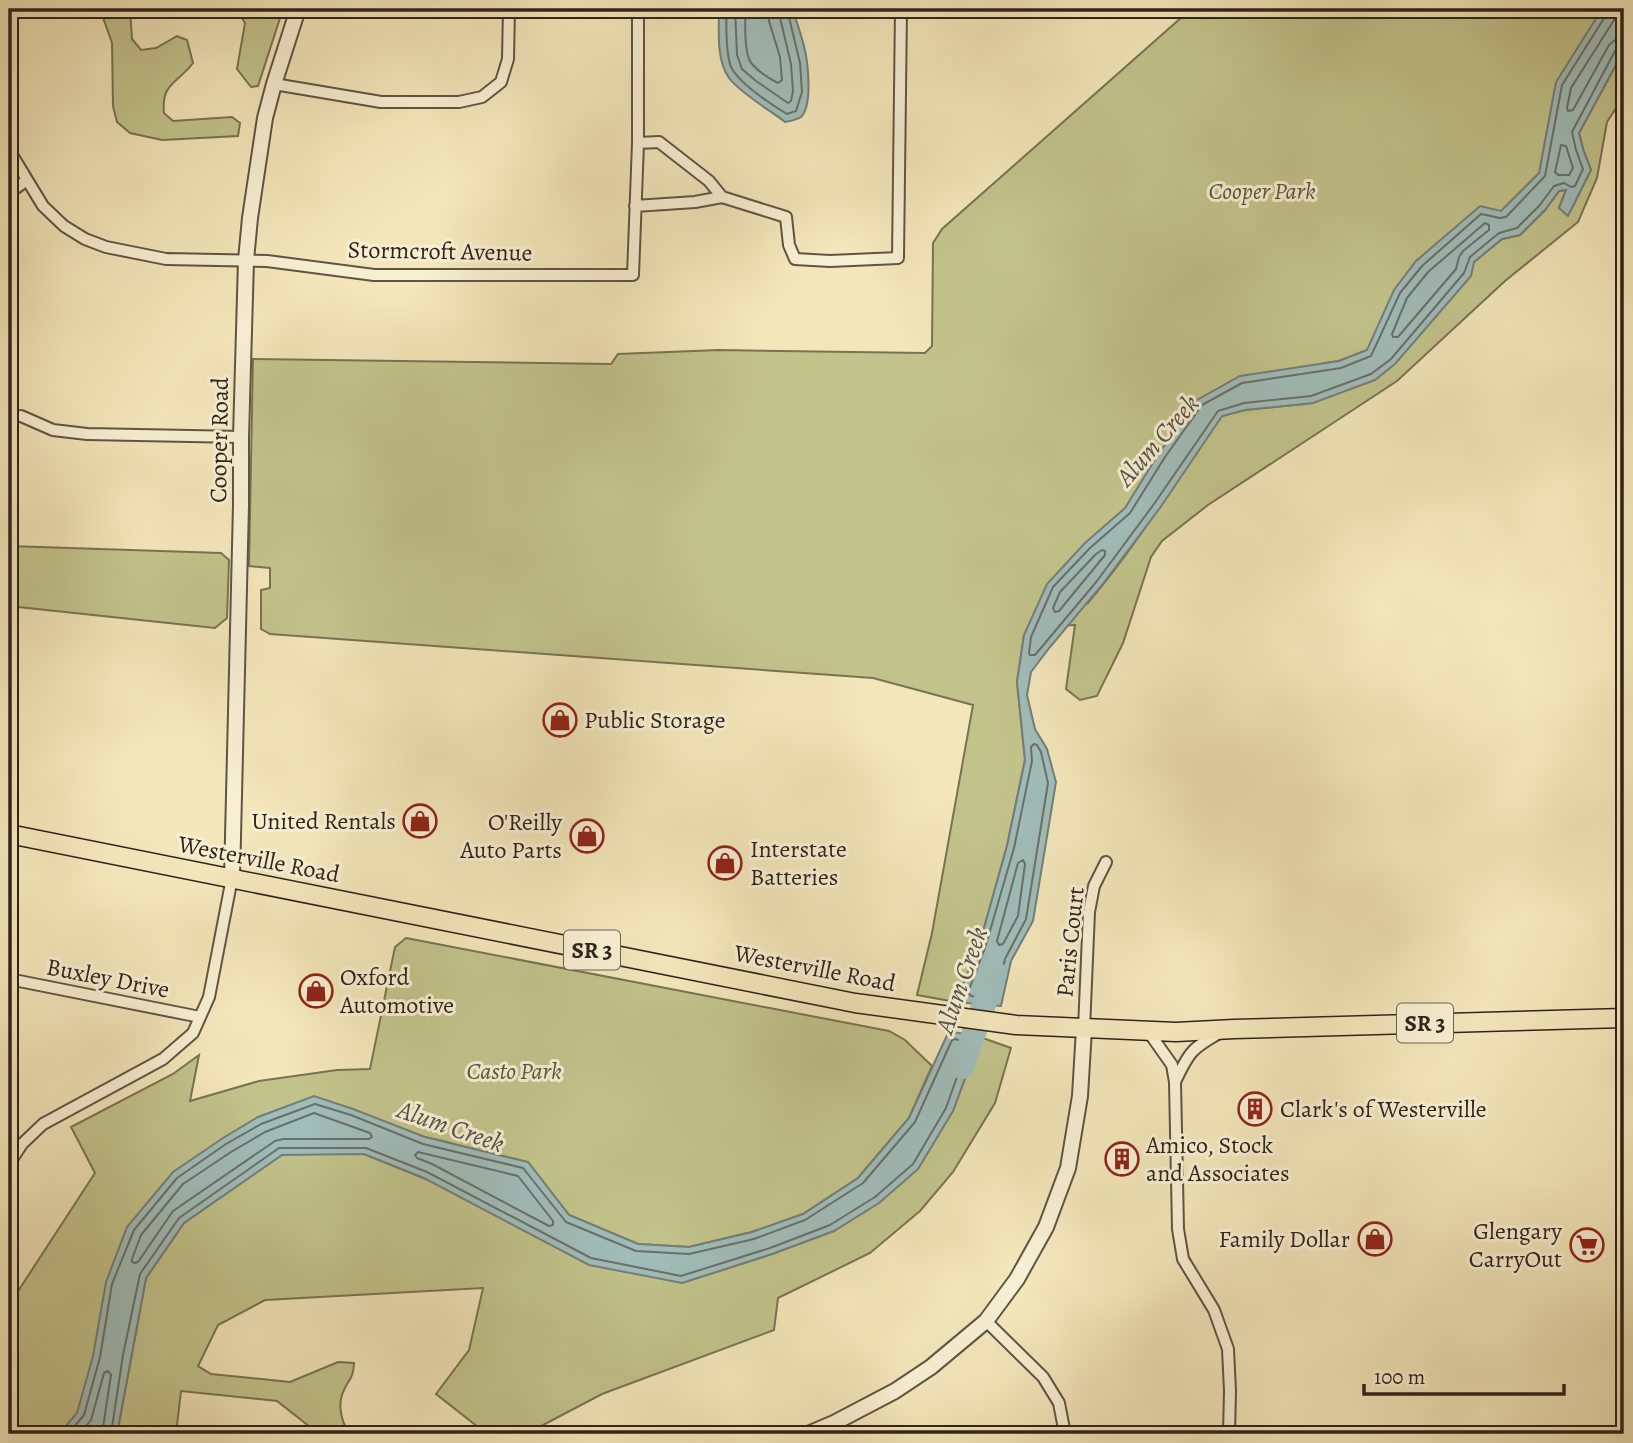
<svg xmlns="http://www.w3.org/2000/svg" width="1633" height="1443" viewBox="0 0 1633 1443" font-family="Alegreya,serif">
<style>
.green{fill:#c2c38b;stroke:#787353;stroke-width:2}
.water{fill:#a0bdba;stroke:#737f7a;stroke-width:2}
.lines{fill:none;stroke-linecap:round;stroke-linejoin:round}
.shore{stroke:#68706a;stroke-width:2}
.river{stroke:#a0bdba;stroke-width:24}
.minor-casing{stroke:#605443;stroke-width:14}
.tertiary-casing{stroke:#605443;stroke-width:18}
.primary-casing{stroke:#2f231b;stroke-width:21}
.minor{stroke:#f7efd2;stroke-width:10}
.tertiary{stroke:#f7efd2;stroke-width:14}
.primary{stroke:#f2e6ba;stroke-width:18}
.labels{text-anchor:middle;stroke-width:6;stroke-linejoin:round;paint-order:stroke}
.shield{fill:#f7efd2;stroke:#6b6052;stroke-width:2}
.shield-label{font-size:23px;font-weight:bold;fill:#2f231b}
.park-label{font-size:24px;font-style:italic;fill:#5b533d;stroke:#f7efd2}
.street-label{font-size:24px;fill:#2f231b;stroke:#f7efd2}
.poi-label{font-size:24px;fill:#2f231b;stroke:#f7efd2;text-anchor:start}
.water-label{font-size:26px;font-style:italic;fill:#51514b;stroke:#f7efd2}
</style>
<rect width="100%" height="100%" fill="#f2e6ba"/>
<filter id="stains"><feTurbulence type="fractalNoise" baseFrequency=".00286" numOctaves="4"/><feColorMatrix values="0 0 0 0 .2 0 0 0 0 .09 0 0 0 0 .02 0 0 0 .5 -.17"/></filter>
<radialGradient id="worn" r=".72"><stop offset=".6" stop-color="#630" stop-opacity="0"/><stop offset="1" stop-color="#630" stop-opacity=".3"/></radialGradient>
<path class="green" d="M100,9H130L132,39L141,50L156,48L177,36L187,40L193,63C177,84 161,83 164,113L173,121L232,117L240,123L238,136L162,140L130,133L117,122L113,106L112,43Z
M236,9H283L258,86L251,87L237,69L245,23Z
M1191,9H1624L1579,127L1506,222L1367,350L1339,361L1325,363L1225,401L1087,604C1137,545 1177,479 1222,416L1245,410L1313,403L1474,262L1502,239L1520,235L1545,210L1559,191L1566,190L1559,208L1568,215L1591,170L1583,149L1579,133L1624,50V96L1607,122L1597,178L1578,222L1505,281L1397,381L1208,505L1162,541L1151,557L1123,643L1097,696L1080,700L1066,689L1075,625L1028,627L1024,635L1017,682L1025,760L1007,846L979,946L956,1002L917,995L932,933L973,705L873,678L270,634L261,629V590L270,588V568L249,566L253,359L611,364L618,354L719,350L925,353L932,346L933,243L942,229Z
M9,546L221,553L229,560L227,618L215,628L9,606Z
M406,938L889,1031L905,1040L932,1066L909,1118L858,1178L803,1214L752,1232L689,1247L638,1244L569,1215L538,1175L447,1142L425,1137L221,1157L130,1293L84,1434H9V1305L95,1173L71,1127L173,1074L199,1055L190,1101L259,1081L337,1070L370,1069L395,947Z
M980,1037L1011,1048L995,1103L953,1172L920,1211L870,1253L778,1298L774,1330L602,1394L526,1434H487L436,1394L469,1350L483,1288L265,1300L218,1325L198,1366L211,1374L290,1382L338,1362L354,1363C354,1380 346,1381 342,1395C338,1407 342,1426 351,1434H319L277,1401L181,1391L176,1434H117L146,1278L184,1223L282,1154H364L682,1283L772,1254L834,1231L953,1111Z"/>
<path class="water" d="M719,9H793C796,21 801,34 804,46C808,62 813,105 801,117C797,120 790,121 785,122C771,111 739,92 729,78C716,60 719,30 719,9Z
M1602,9H1624V50L1579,133L1583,149L1591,170L1568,216L1559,208L1566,190L1559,191L1545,210L1520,235L1502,239L1474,262L1471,276L1395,364L1375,380L1313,403L1245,410L1222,416L1160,508L1102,585L1050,647L1031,672L1027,695L1035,729L1047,749L1056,782L1033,921L1011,961L1001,1006L956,1002L979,946L1007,846L1025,760L1017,682L1024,635L1047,584L1085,543L1125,508L1159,453L1197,400L1240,376L1339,361L1367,350L1394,290L1416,261L1480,206L1501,211L1539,173L1556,82Z
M949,1031L980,1037L953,1111L918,1169L879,1203L834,1231L772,1254L682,1283L589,1265L424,1178L364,1154L282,1155L184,1223L146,1278L117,1434H59L77,1413L93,1356L106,1282L127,1227L173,1172L223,1138L258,1117L314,1096L353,1109L425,1137L528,1162L569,1215L638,1244L689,1247L752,1232L803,1214L858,1178L909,1118Z"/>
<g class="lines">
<path class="shore" d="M726,9C727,26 725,47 730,64C735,81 772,105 787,114L796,111L802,92L800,63L787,9
M735,9L737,55L742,69L756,81L788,103L791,101L793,91L791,64L778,9
M745,9C746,22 743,54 752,64C758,71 770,79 778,83L782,80L780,57L769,21L768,9
M1607,9L1606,15L1562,85L1545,176L1506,217L1500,218L1481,214L1422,266L1400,293L1371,356L1341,368L1242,383L1202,405L1165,457L1130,513L1090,548L1053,587L1031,637L1029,653L1030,655H1035L1097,581L1154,504L1218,411L1244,403L1311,396L1371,374L1391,359L1464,273L1470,257L1499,233L1517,228L1539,206L1554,186L1564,183L1571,187L1575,186L1583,169L1576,150L1572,132L1615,51L1619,48H1624
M1616,9L1614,20L1571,88L1567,108L1568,111L1573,110L1609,45L1615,40L1624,39
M1561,145L1566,146L1573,168L1569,175H1558L1555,172Z
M1485,223L1489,225V230L1463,251L1459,257L1456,269L1398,337H1393L1392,334L1407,298L1428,272Z
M1102,550L1105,551V555L1059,611L1055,612L1053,608L1060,592L1096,554Z
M1034,744L1037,745L1041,752L1048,783L1026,919L1005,959L996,997L993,999L971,996L968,992L985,948L1014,848L1032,761L1031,747Z
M1023,860L1025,864L1018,916L1003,944L999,945L997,941L1018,863Z
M314,1113L370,1133L372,1137L369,1139H283L275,1141L173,1211L138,1262L135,1263L132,1262V1259L141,1235L183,1184L231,1152L265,1132Z
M418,1152L518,1176L553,1221V1225L549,1226L432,1164L417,1158L415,1155Z
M68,1434L84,1415L100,1357L112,1284L134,1230L177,1178L226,1144L261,1124L315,1104L351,1115L423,1144L523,1168L566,1222L636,1251L689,1254L754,1239L805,1220L863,1183L915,1122L952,1040L955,1039L969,1043L946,1108L913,1164L875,1197L830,1225L770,1248L681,1276L591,1258L427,1172L366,1148H279L179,1218L140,1274L123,1355L111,1434
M80,1434L91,1420L104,1373L108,1371L111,1375L102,1434"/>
<path class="river" d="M962,1067L995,973"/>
<defs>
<path id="minor" d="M274,84L381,102H459L482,97L501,82L508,59L509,9
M638,143L659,142L709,181L722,197
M9,150L43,206L64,226L85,239L106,247L166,259L267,261L374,275H633L638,143V9
M9,193L27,180
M635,206L695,202L722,197L786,217L789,245L795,259L830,261L898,258L901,9
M21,416L53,430L87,434L241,437
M9,979L200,1017
M1084,1029L1089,912L1094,886L1106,862
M1148,1031L1172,1065L1175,1082L1178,1229L1183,1259L1214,1310L1228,1349L1230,1391L1229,1434
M1175,1082C1189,1052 1192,1048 1221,1032
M9,1164L22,1144L43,1124L163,1059L193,1033L209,997L232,878
M986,1321L1043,1377L1059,1403L1065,1434"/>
<path id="tertiary" d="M232,878L241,505V437L246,260L250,218L265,118L274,84L298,9
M808,1434L834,1423L895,1391L931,1367L986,1321L1017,1279L1046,1227L1068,1168L1080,1096L1084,1029"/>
<path id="primary" d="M9,834L855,1003L1016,1025L1176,1032L1234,1029L1624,1018"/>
</defs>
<use href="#minor" class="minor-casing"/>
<use href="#tertiary" class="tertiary-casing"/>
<use href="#primary" class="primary-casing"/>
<use href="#minor" class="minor"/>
<use href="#tertiary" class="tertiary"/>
<use href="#primary" class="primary"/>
</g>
<defs>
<symbol id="shop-ring" viewBox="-11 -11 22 22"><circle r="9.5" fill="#f7efd2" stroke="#8f2418" stroke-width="1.5"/><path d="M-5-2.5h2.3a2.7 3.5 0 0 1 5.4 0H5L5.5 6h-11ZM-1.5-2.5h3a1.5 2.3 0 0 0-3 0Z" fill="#8f2418"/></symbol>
<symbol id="building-ring" viewBox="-11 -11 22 22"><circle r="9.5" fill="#f7efd2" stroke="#8f2418" stroke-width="1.5"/><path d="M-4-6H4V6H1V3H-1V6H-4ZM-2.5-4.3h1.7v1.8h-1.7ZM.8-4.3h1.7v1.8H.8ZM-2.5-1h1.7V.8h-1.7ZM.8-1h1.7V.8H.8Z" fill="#8f2418"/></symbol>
<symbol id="supermarket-ring" viewBox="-11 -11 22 22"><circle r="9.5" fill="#f7efd2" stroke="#8f2418" stroke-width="1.5"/><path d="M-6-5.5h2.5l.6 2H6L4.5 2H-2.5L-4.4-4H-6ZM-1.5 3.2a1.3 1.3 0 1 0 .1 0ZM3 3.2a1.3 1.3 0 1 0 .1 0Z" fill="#8f2418"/></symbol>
</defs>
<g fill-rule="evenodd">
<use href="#shop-ring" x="541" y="701" width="38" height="38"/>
<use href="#shop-ring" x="401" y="802" width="38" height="38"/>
<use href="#shop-ring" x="568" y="817" width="38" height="38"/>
<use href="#shop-ring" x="706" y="844" width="38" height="38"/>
<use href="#shop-ring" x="297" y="972" width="38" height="38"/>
<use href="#building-ring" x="1236" y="1090" width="38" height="38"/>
<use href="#building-ring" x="1103" y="1140" width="38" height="38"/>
<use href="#shop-ring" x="1356" y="1220" width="38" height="38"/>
<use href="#supermarket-ring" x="1568" y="1226" width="38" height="38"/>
</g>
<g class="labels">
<g class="shield">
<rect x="564" y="930.5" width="56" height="39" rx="5"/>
<rect x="1397" y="1003.5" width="56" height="39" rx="5"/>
</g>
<g class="shield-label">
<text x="592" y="958">SR 3</text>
<text x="1425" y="1031">SR 3</text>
</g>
<g class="park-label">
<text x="1262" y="199">Cooper Park</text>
<text x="514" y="1079">Casto Park</text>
</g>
<g class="street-label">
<text transform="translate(440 251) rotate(1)" y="8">Stormcroft Avenue</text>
<text transform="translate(219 440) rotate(-89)" y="8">Cooper Road</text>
<text transform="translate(259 859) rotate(11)" y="8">Westerville Road</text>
<text transform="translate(1070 942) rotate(-84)" y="8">Paris Court</text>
<text transform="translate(815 968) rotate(11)" y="8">Westerville Road</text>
<text transform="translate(108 978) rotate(11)" y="8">Buxley Drive</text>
</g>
<g class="poi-label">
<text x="584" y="728">Public Storage</text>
<text x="396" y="829" text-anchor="end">United Rentals</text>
<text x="562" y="830" text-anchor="end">O'Reilly<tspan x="562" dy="28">Auto Parts</tspan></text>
<text x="750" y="857">Interstate<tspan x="750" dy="28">Batteries</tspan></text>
<text x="340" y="985">Oxford<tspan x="340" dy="28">Automotive</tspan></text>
<text x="1280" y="1117">Clark's of Westerville</text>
<text x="1146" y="1153">Amico, Stock<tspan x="1146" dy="28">and Associates</tspan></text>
<text x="1562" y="1239" text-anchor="end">Glengary<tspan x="1562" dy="28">CarryOut</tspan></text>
<text x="1350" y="1247" text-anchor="end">Family Dollar</text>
</g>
<g class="water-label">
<text transform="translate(1157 440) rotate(-49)" y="9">Alum Creek</text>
<text transform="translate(961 980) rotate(-71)" y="9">Alum Creek</text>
<text transform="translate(451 1126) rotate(19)" y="9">Alum Creek</text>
</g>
</g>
<rect width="1633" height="1443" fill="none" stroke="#f2e6ba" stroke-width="35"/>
<rect x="10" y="10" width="1612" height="1422" fill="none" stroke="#2f231b" stroke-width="3.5"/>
<rect x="18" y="18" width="1598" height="1408" fill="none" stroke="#2f231b" stroke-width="2"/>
<path d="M1364 1384v10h200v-10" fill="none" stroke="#2f231b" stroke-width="3.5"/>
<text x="1374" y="1384" font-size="21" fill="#2f231b" stroke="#f7efd2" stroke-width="5" paint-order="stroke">100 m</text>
<rect width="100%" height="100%" filter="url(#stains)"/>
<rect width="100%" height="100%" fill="url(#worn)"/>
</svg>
